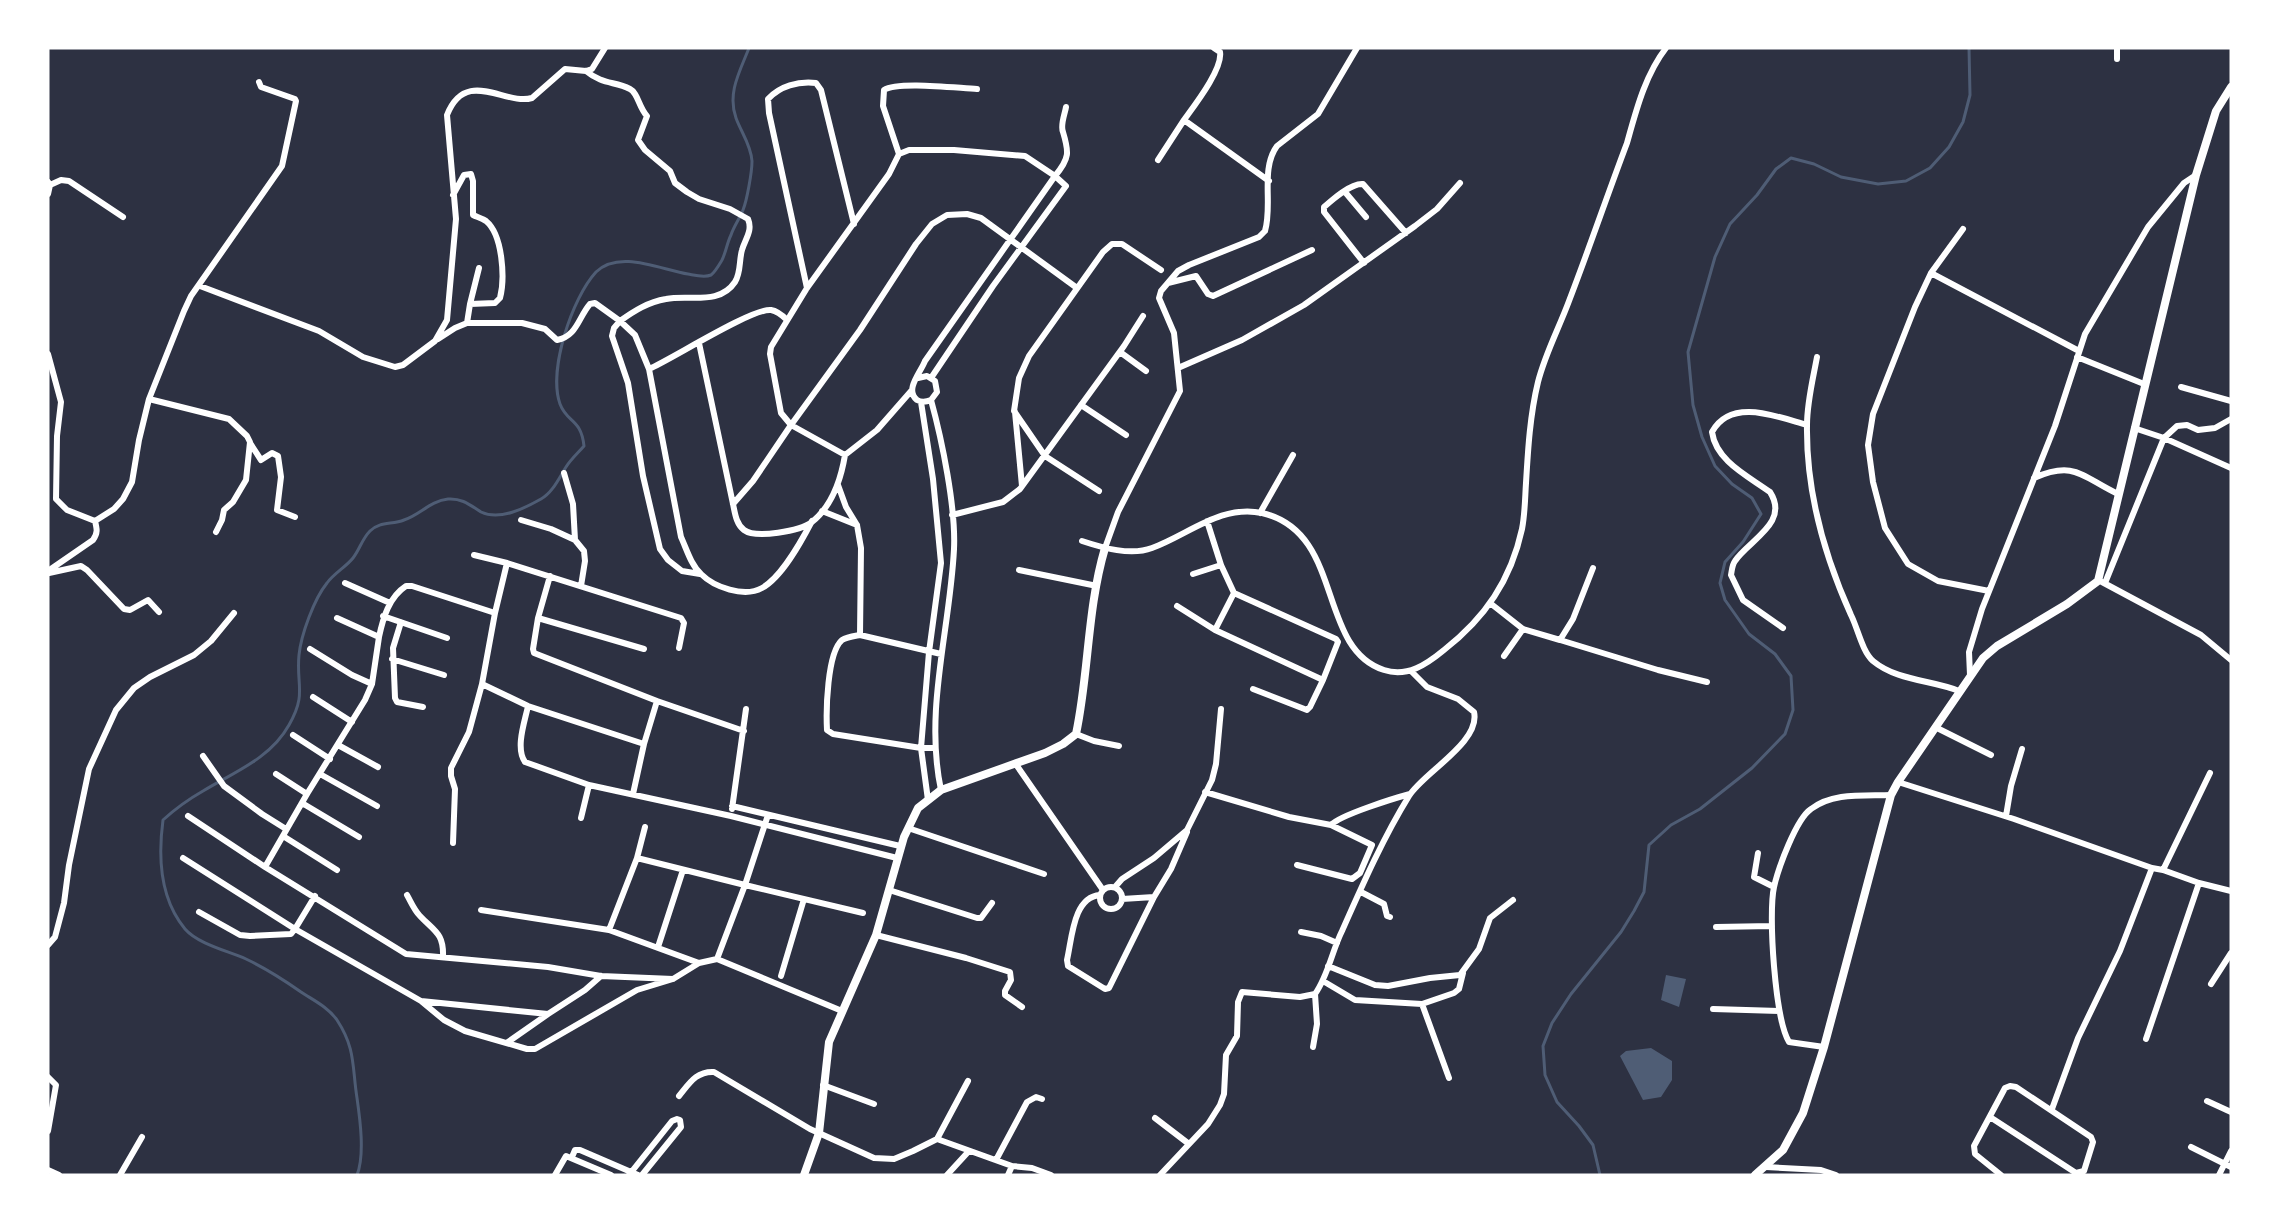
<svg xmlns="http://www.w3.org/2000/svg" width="2279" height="1223" viewBox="0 0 2279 1223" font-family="Inter,sans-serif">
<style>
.water{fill:#4f5d75}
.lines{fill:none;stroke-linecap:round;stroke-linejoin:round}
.stream{stroke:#4f5d75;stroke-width:3}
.minor{stroke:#fff;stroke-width:6}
.tertiary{stroke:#fff;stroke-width:8}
</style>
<rect width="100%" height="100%" fill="#2d3142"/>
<path class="water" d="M1666,975L1686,979L1679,1007L1661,1000Z
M1651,1048L1672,1061V1080L1661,1097L1643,1100L1620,1056L1626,1051Z"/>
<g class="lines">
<path class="stream" d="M357,1175C365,1155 360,1119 357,1098C352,1067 356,1049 337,1020C328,1007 313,1000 301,992C284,980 265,968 246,959C228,951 198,944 185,929C160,899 158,857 163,820C175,809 189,799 203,791C234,772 270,759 289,725C307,694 296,685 299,655C301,635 314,599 327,583C334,573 346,567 353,558C360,549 362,539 370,531C380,521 392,525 404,520C420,515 430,501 448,499C462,498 470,505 481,512C500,521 525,508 541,499C553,492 559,478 566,467C571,459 578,453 584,446C581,418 567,423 560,404C548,370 572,298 596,272C619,249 662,270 688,274C694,275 704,278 711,275C715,272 719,265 722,260C726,252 727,243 731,235C734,226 740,218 743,210C747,200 752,172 752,161C751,145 741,132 736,118C727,93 740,71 749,48
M1600,1175L1593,1145L1579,1126L1557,1102L1545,1075L1543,1046L1552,1023L1571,994L1621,932L1634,911L1644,892L1649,845L1671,825L1700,809L1752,768L1785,734L1793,710L1791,676L1775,654L1749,634L1725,600L1720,583L1725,562L1743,542L1761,514L1752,498L1732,484L1715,466L1702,437L1693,405L1688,352L1715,257L1730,224L1757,195L1776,169L1791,158L1814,164L1841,177L1878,184L1906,181L1930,168L1949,147L1963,122L1970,95L1969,48"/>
<path class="minor" d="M1214,48L1220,52C1223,69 1194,106 1184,120L1269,181
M2117,59V48
M899,154L883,106L884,90C898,81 956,88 977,89
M1158,160L1184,120
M50,185L61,180L69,181L123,217
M1345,192L1366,217
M48,194L50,185L48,182
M453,195L464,175L471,174L473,181V215C477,217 482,218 486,221C503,235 505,279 500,298L495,303L470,304L467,323
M1963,229L1931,273L1915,307L1873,414L1868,445L1873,482L1885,528L1908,564L1938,581L1989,591
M1364,263L1324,212V207C1333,199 1351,183 1363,184L1406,233
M1931,273L2079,351
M1168,283L1196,276L1208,294L1213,296L1312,250
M200,286L319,331L363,357L395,367L403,365L435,341L447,320L456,219L447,115C466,67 505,106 532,98L565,69L586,71L592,69L605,48
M807,288L769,113L768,99C780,86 798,81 816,83L821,90L854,224
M470,304L479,268
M438,339L455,328L467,323H522L545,329L557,340C577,336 578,318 590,304L595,303L620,321C634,311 648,302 666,299C689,294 719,306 735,282C741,273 739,260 742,250C745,239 753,231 748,219L730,209L699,199L687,192L675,183L670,171L645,150L638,140L647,116C639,108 638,93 630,89C614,81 603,85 586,71
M699,343L733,504C735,513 736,524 744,530C756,539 800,531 812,522C832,506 841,479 845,455
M1120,352L1146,371
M48,354L61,402L57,436L56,499L67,510L95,521C97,529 98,533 93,540L48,571
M1817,357C1813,379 1807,402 1807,425C1806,491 1824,555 1851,615C1858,629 1862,651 1873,661C1897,681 1932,680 1959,691
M2077,357L2144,384
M1178,368L1242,340L1304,305L1415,226L1437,209L1460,183
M649,369C672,359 752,308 771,310C778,311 783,316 787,320
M918,378L927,376L935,381L937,392L931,400C926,402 922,403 917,400C904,390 921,372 925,361L1055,176L1066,186L993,286L931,378
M2181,387L2231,401
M912,390L877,430L845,455L791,425L860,330L916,244L932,224L947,215L967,214L981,218L1077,288
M149,399L229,419L247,436L250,442L246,480L233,502L224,510L222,520L216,532
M931,400C942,440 956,508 954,549C950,630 924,710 941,790
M921,402L933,479L941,563L929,652L921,748L928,800
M1081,405L1126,435
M1015,412L1022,486
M2134,428L2164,438L2231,468
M250,443L261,460L272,453L278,456L281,477L277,510L295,517
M564,473L573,504L575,540L584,551L585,561L581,586
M2034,478C2075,460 2082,477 2118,494
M838,485L846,507L857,525L861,548L860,635L941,654
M1099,491L1045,456L1014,411L1019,378L1029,356L1103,252L1112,244H1122L1161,270
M733,504L753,481L791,425L781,413L770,354L771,347L807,288L889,174L899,154L909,150H954L1025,156L1055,176C1070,158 1069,152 1063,132C1060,125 1065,114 1066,107
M822,511L857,525
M1260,513L1293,455
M952,515L1003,502L1020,489L1124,346L1143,316
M521,520L551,529L575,540
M95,521L114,509L123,499L132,482L139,440L149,399L184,311L191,296L282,166L296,101L295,99L261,87L259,82
M1207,521L1221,565L1234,593L1215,630L1323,680L1338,642L1336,639L1234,593
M1082,541C1103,548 1131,556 1152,548C1188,535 1221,504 1262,513C1345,532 1316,648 1384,670C1407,678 1427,664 1444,650C1485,618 1511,580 1522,529C1525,514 1525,498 1526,483C1528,449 1530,415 1538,382C1545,354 1559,328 1569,301C1589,249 1607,196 1627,143C1636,111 1645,75 1666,48
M1105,548L1118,512L1180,391L1174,333L1159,298L1161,291L1178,271L1189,265L1259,237L1265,231C1273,205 1260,169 1277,146L1318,114L1357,48
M474,555L507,563
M1019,570L1097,586
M49,573L81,566L87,570L124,609L130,610L148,600L159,612
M700,574L682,571L668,560L660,549L643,476L628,383L612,336L614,328L620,321L635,335L649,369L681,537C687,550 691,565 701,574C714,587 744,598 762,588C782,577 801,542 812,521
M1193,574L1221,565
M550,576L538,618L533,649L534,653L657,701L644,744L633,794
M2102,582L2201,635L2231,660
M345,583L390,603
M2105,583L2164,438L2177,426L2187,425L2198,430L2215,428L2231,419
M1490,603L1523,629L1560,640L1573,619L1593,568
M1177,606L1215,630
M383,616L447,638
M337,618L379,637L372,684L365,700L307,794L265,867L406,954L548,967L601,976L673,979
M538,618L644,649
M401,622L393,648L395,698L397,702L423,707
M1783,628L1743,600L1731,575C1732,570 1732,565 1735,561C1749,540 1790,523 1770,492C1748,476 1716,461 1712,432C1731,397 1778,417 1807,425
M860,635C855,636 847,637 842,640C827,653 826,711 827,730L833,734L921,748H934
M379,637C383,618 389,597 406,586H412L495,613
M1560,640L1658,670L1707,682
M310,649L352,675L372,684
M1504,656L1523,629
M392,659L444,675
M1970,675L1969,652L1982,609L2055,426L2085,334L2148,227L2184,183L2196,175
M1253,689L1307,710L1310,707L1323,680
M313,697L352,722
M657,701L744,731
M528,706C525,721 515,748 525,762L589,785L731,816L897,858
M1935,727L1991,755
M1076,734L1094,741L1119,746
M293,735L330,759
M644,744L528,706L482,684L495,613L507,563L681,618L684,623L679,648
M338,745L378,767
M203,756L224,786L262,814L286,829
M1015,763L1103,890
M276,774L307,794
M320,774L377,806
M1898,782L2014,819L2152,868L2163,870L2199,883L2231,891
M1205,792L1289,817L1331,825L1372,845L1360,873L1352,879L1297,865
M302,803L359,837
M732,806L900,846
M732,809L746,709
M768,815L745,885L863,913
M188,816L265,867
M2006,816L2011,786L2022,749
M581,818L589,785
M1331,825C1340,815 1395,798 1410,794
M908,828L1044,874
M283,836L337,870
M453,843L455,789L451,776V768L469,732L482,684
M1758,853L1754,877L1774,887
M183,858L295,929L315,896
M637,858L745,885L717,959
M2163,870L2210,773
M1100 898a11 11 0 1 1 22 0a11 11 0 1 1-22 0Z
M1115,887L1122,879L1154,858L1187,830L1212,780L1216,764L1221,709
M889,890L977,918H981L992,903
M1361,892L1384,904L1387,916L1390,917
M407,895C411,902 414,910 420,916C434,931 444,933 443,957
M1100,895C1073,897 1072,939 1067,960L1068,966L1105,989L1109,988L1154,897
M1122,899L1154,897L1171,869L1187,832
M481,910L609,930L699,963
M199,912L240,935L250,936L291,934L295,929L421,1001L548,1014L585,990L601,976
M1716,927L1772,926
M609,930L637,858L645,827
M1301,932L1321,936L1337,943
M876,935L966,958L1010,972L1011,980L1005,991V995L1022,1007
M48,945L55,937L64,903L69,865L89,769L116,710L134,688L150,677L194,655L211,641L234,613
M658,947L683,870
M717,959L842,1011
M1328,966L1375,985L1388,986L1430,978L1460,975L1479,949L1490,918L1513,900
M781,976L804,899
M1323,981L1355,1000L1422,1004L1454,993L1459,989L1463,973
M2211,984L2231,953
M421,1001L444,1020L465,1031L527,1049H535L637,990L673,979L699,963L717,959
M1422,1004L1449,1078
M1713,1009L1779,1011
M2146,1039L2199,883
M508,1042L548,1014
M1313,1047L1317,1024L1315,994
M1824,1047L1789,1042C1775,1019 1768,914 1774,887C1778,869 1796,819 1811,809C1833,792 1864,796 1891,795
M48,1077L56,1085L48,1131
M823,1085L874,1104
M679,1096C689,1084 696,1071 714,1072L810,1129L874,1158L894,1159L913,1151L937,1139L1012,1166L1032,1168L1051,1175
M2207,1101L2231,1112
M2052,1109L2078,1038L2120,951L2152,868
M1990,1117L2076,1173L2084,1171L2093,1142L2091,1137L2016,1087L2010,1086L2005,1088L1974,1146L1975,1154L2001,1175
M1155,1118L1189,1144
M937,1139L968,1081
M2191,1147L2231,1167
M572,1157L575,1150H580L638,1175
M996,1160L1027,1102L1036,1097L1042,1099
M1766,1167L1821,1170L1836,1175
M48,1170L59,1175
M120,1175L142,1137
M555,1175L566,1156L611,1175
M629,1175L672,1121L677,1119L680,1120L681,1127L642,1175
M947,1175L969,1151
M1008,1175L1012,1166
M1160,1175L1208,1124L1220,1105L1224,1094L1226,1055L1237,1036L1238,1002L1242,992L1300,997L1315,994C1328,976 1332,951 1342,931C1362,886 1383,838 1409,796C1423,773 1481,742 1474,712L1458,699L1427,687L1412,672
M2219,1175L2231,1151"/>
<path class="tertiary" d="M804,1175L819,1133L829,1042L876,935L904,837L918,808L941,790L1045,753L1063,744L1076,734C1089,673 1087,609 1105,548
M1755,1175L1783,1150L1803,1113L1824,1047L1891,795L1898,782L1983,658L1997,646L2067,604L2098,581L2196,175L2216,111L2231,87"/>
</g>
<rect width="2279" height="1223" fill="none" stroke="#ffffff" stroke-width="99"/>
</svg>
